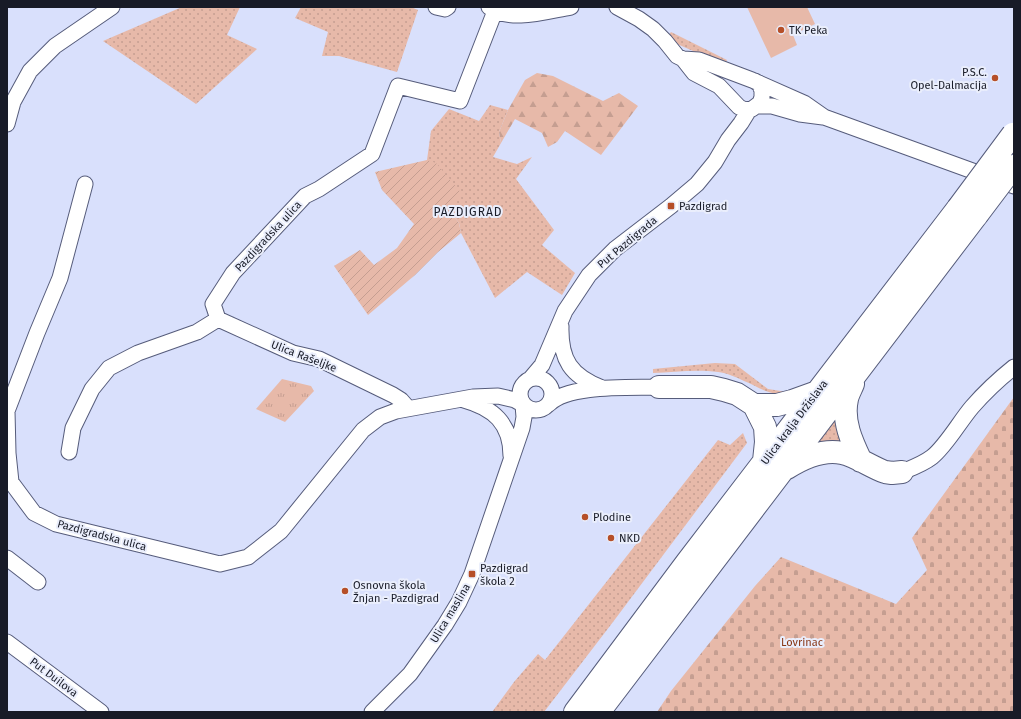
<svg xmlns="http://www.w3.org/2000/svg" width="1021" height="719" viewBox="0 0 1021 719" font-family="'Fira Sans',sans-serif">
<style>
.grass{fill:url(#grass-dots)}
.forest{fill:url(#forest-firs)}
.cemetery{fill:url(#cemetery-stones)}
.park{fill:url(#park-tufts)}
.garden{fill:url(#garden-furrows)}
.pitch{fill:#e7b9a9}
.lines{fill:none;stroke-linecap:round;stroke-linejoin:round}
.minor-casing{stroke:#565c7b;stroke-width:17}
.highway-casing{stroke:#565c7b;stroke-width:24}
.minor{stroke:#fff;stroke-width:15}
.highway{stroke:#fff;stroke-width:22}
.highway-bridge-casing{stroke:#565c7b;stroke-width:24;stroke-linecap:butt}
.highway-bridge{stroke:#fff;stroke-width:22}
.poi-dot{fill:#b64f28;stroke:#eaeefc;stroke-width:1.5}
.labels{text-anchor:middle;stroke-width:4;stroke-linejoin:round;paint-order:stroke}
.poi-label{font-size:11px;fill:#181b27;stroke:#eaeefc;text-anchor:start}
.street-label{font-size:11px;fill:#181b27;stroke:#eaeefc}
.park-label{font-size:11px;fill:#883716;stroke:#eaeefc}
.neighbourhood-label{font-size:12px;letter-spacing:1px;fill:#181b27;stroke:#eaeefc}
</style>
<defs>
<pattern id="grass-dots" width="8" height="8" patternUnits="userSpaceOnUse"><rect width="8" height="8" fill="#e7b9a9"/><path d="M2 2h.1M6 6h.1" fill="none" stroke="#c59e91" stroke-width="1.8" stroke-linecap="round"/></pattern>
<pattern id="forest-firs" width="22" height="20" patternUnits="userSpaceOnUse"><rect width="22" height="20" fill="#e7b9a9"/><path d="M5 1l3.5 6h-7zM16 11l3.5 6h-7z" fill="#c59e91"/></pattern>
<pattern id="cemetery-stones" width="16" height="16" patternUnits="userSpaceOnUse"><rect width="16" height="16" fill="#e7b9a9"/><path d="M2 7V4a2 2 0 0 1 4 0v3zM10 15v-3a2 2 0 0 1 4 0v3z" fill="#c59e91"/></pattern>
<pattern id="park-tufts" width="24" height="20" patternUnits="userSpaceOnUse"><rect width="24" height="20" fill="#e7b9a9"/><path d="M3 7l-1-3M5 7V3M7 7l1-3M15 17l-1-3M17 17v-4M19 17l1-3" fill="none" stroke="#c59e91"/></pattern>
<pattern id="garden-furrows" width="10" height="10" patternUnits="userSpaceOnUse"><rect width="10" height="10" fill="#e7b9a9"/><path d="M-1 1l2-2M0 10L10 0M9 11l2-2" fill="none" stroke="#c59e91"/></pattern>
</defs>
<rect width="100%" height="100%" fill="#d9e0fc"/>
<path class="grass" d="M182,7H240L227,35L257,49L196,104L103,41Z
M301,7H411L418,10L397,72L339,56H322L328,32L295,18Z
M671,32L727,60L725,65L668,40V36Z
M490,105L508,110L499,132L501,143L493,157L517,164L532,157L516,179L554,230L542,245L575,273L562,295L527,272L495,298L461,233L459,223L449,210L427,160L431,131L449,109L479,121Z
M715,363L735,364L768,389L787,392C769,397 760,387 744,381C736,377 727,373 718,372C697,369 674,372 653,373V369Z
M839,414L843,443L813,448Z
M743,433L747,443L613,622L544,712H492L514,682L538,654L545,660L718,440L730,445Z"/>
<path class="forest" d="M537,73L553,76L603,101L619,93L638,106L601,155L565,131L557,142L548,147L542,133L515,119L501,143L499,132L508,110L525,80Z"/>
<path class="cemetery" d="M1014,397V712H657L671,691L755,586L781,557L896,604L927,570L912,538Z"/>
<path class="park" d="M282,379L311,386L314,391L285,422L256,409Z"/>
<path class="garden" d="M427,160L436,163L463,195L449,210L459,223L461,233L438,252L415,275L368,315L334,266L360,250L374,265L397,248L414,224L382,190L375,172Z"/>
<path class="pitch" d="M747,7H807L815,24L793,35L797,45L771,58Z"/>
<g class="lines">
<defs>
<path id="minor" d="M436,7L445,9L448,7
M489,7C510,23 547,11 571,7
M617,7L639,19L653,29L665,41L677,56L683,59L694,73L719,86L739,107L745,110L752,109L760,103L762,97V91L760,85L755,81
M683,59L699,60L752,80L804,103L824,117L1014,186
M758,106H772L800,114L823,117
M7,124L13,102L30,71L55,46L112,7
M85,184L60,278L37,333L7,411L8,453L11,482L34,513L56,524L220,564L248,557L281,531L363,430L380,417L396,411L473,397L498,396L515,400L522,404
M218,319L213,304L233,273L305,196L319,189L372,154L398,86L460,101L495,11
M218,319L293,353L319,359L393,395L401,400L408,408
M561,326C560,360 571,376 602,388
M520 394a16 16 0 1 1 32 0a16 16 0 1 1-32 0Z
M531,378L542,365L565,311L589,275L615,249L671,206L697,184L715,162L728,140L741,123L749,110
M464,400C493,408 511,423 511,456
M549,404C568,384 631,388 659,387
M69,452L73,428L92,389L109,368L138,353L197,332L218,319
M902,472C912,468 923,464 932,457C946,446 960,421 972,407C985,392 999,379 1014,367
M7,558L38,582
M7,642L101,712
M372,712L410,674L445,625L459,602L472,574L522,428L524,417L523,405"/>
<path id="highway" d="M853,384C851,389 848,394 847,399C842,421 852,442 861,461
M659,387H711L724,390L737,394L754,405H777L792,401L817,392
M754,405L765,427L766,442L764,461
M787,468C803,458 823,449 842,453C856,456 871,467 885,472L892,473L902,472
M575,712L687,562L958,208
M599,712L977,215"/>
</defs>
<use href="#minor" class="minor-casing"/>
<use href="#highway" class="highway-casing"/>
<use href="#minor" class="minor"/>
<use href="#highway" class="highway"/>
<defs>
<path id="highway-bridge" d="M958,208L1013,134
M977,215L1014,166"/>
</defs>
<use href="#highway-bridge" class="highway-bridge-casing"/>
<use href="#highway-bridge" class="highway-bridge"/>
</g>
<g class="poi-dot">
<circle cx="781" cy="30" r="4"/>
<circle cx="995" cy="78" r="4"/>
<rect x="667" y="202" width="8" height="8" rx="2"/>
<circle cx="585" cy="517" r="4"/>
<circle cx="611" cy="538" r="4"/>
<rect x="468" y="570" width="8" height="8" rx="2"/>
<circle cx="345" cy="591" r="4"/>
</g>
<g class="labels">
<g class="poi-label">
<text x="789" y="34">TK Peka</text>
<text x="987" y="76" text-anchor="end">P.S.C.<tspan x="987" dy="13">Opel-Dalmacija</tspan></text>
<text x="679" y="210">Pazdigrad</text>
<text x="593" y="521">Plodine</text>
<text x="619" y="542">NKD</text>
<text x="480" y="572">Pazdigrad<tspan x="480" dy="13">škola 2</tspan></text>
<text x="353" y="589">Osnovna škola<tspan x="353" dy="13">Žnjan - Pazdigrad</tspan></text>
</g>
<g class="street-label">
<text transform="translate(268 236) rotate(-47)" y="4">Pazdigradska ulica</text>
<text transform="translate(627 242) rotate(-40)" y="4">Put Pazdigrada</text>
<text transform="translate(304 356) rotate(21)" y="4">Ulica Rašeljke</text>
<text transform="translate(794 422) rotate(-53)" y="4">Ulica kralja Držislava</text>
<text transform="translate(102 535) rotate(15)" y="4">Pazdigradska ulica</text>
<text transform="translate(450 613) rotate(-59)" y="4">Ulica maslina</text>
<text transform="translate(54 677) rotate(37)" y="4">Put Duilova</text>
</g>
<g class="park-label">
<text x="802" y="646">Lovrinac</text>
</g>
<g class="neighbourhood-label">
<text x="468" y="216">PAZDIGRAD</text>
</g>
</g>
<rect width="1021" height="719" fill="none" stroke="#181b27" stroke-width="16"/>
</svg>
